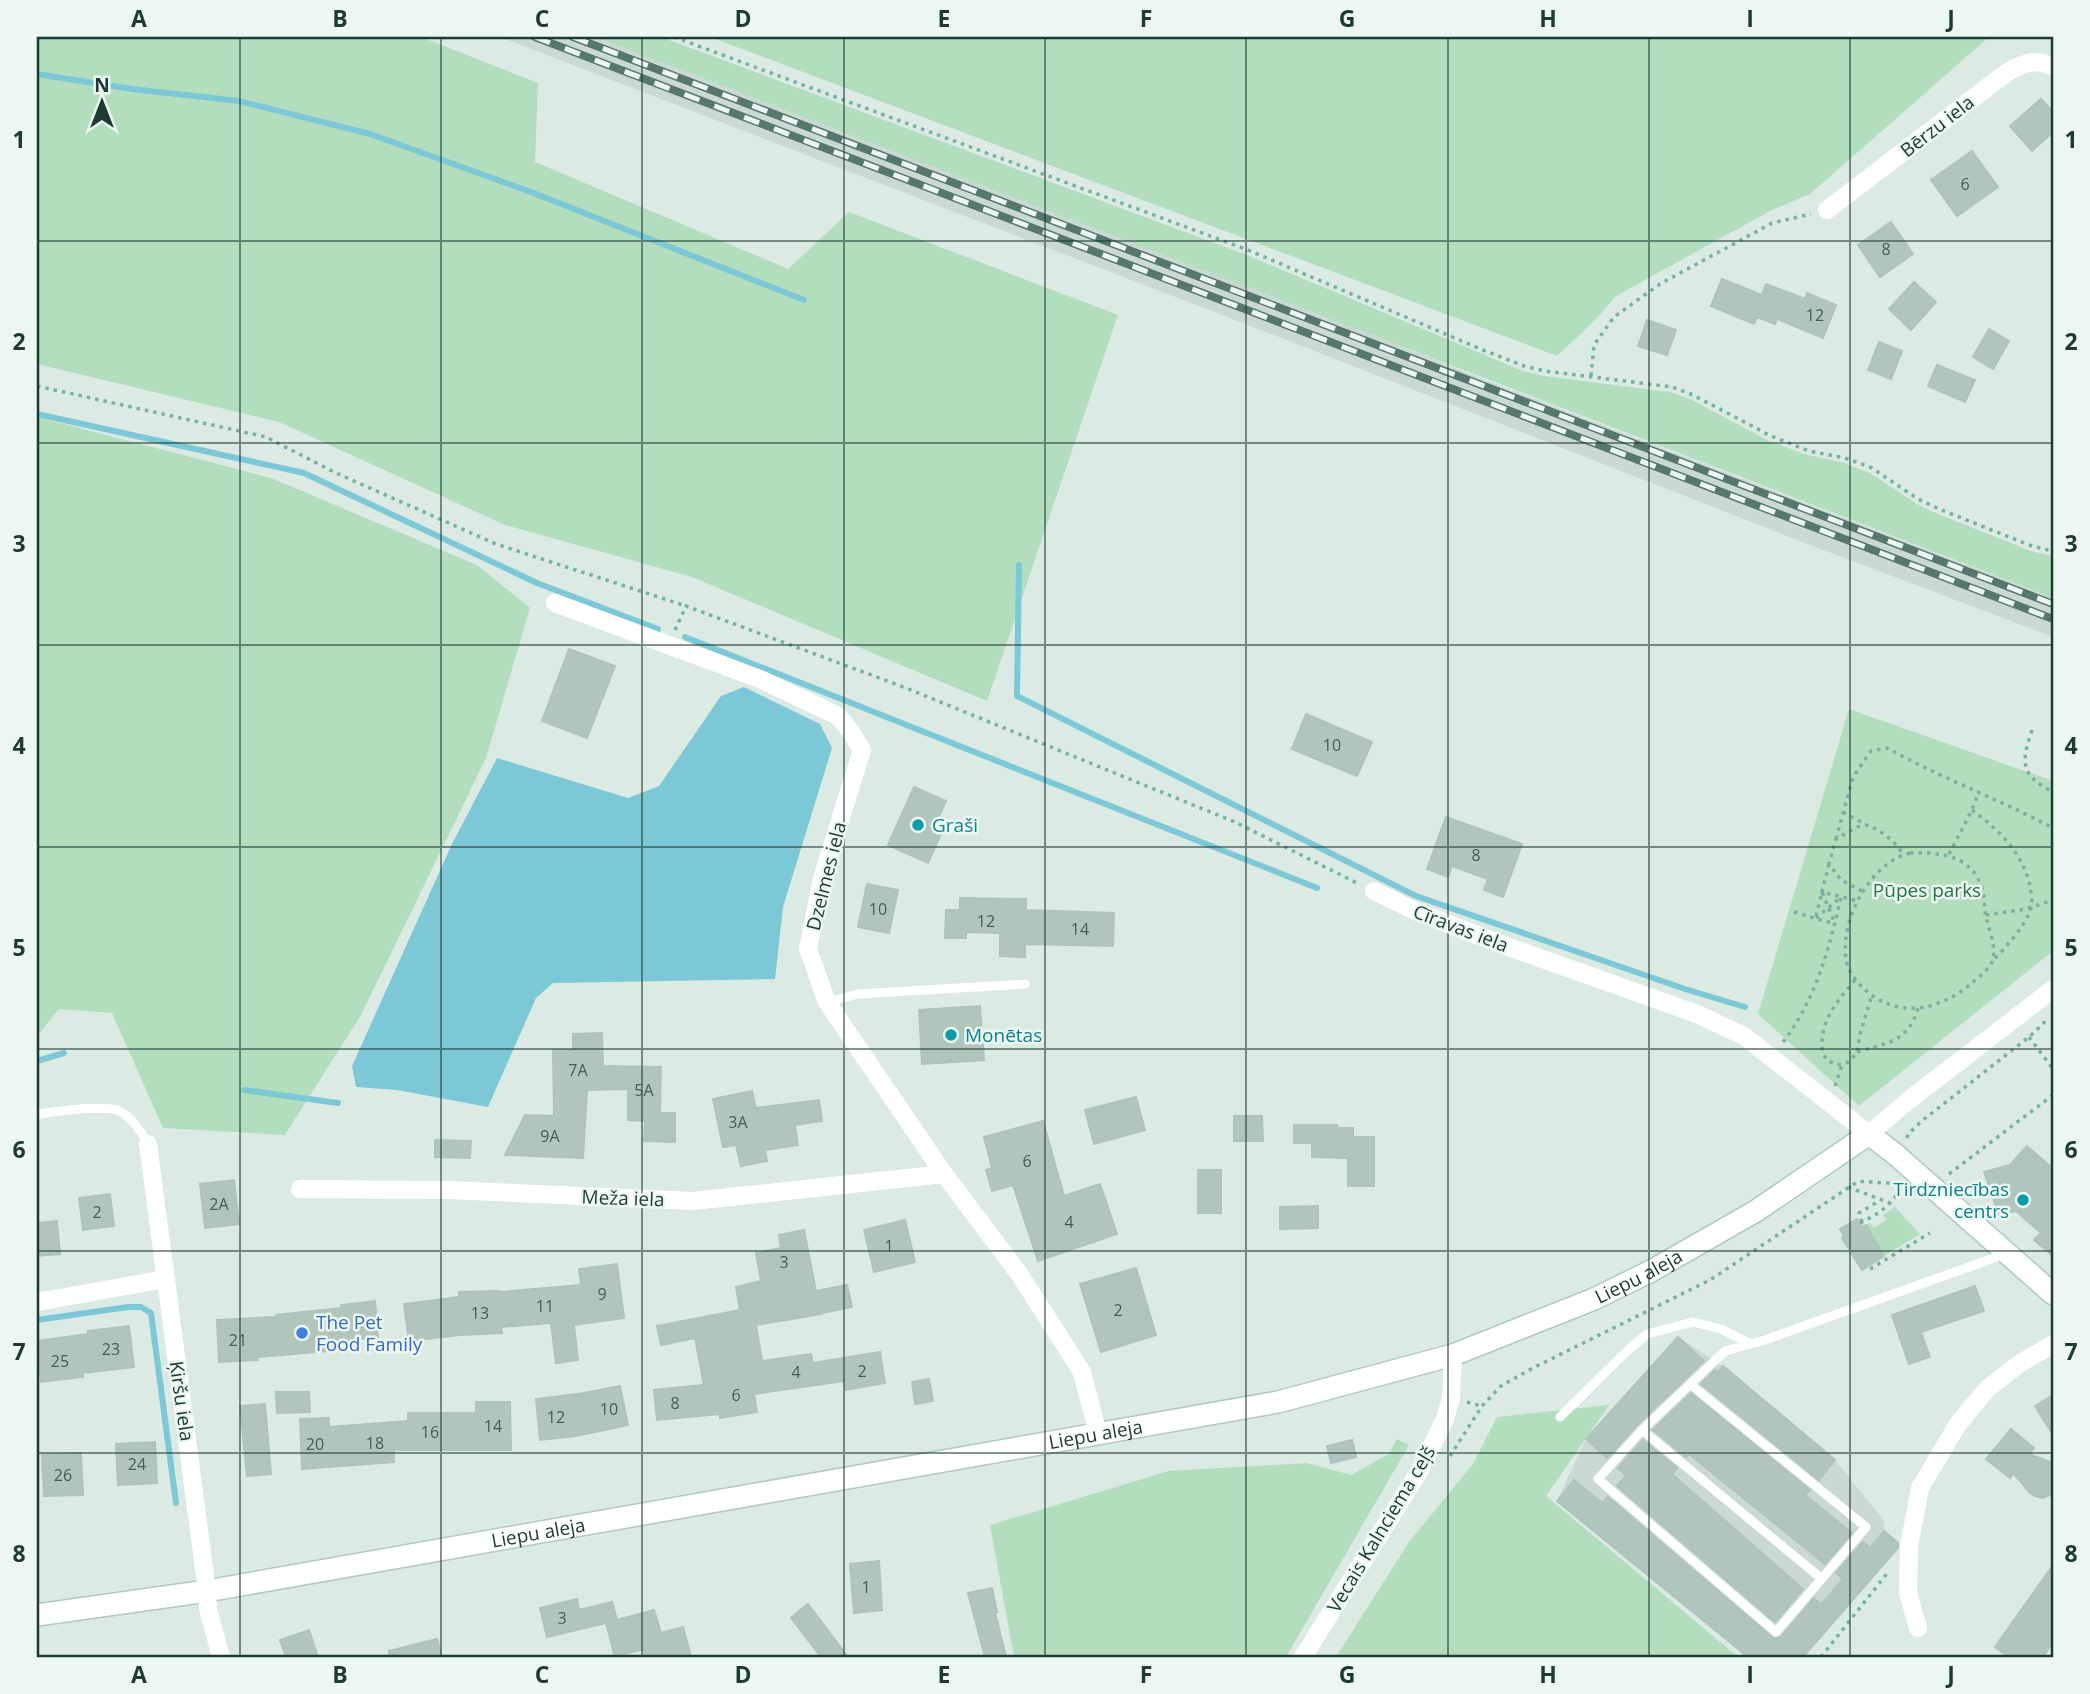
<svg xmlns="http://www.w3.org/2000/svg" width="2090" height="1694" viewBox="0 0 2090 1694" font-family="'Open Sans',sans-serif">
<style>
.built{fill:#cadad3}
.green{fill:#b2debe}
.water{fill:#7dc8d6}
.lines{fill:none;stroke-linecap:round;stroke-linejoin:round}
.stream{stroke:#7dc8d6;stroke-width:6}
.building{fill:#b1c5bd;stroke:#aec4bb;stroke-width:2}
.secondary-casing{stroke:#aecbc1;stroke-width:24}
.path{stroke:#79b1a0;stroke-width:3.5;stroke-dasharray:3.5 5;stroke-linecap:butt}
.lane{stroke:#fff;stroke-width:9}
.street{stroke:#fff;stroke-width:18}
.secondary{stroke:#fff;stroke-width:21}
.rail-casing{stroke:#56776e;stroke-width:8}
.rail{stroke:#ecf7f2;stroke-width:5;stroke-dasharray:16;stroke-linecap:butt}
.grid{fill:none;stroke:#1d3a33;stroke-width:2;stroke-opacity:0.55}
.culture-dot{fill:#0f9aa8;stroke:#ecf7f2;stroke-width:2.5}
.shop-dot{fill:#3f7fe0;stroke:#ecf7f2;stroke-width:2.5}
.labels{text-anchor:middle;stroke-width:5;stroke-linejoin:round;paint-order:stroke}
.number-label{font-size:16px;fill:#425d56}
.street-label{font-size:19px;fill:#1d3a33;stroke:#ecf7f2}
.culture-label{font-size:19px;fill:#0d838f;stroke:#ecf7f2;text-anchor:start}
.park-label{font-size:19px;fill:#247543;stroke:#ecf7f2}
.shop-label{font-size:19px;fill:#366cbe;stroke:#ecf7f2;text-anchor:start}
.neatline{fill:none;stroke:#1d3a33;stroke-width:2.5}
.grid-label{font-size:23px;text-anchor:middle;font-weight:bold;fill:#1d3a33}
</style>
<rect width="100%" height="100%" fill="#dceae4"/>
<path class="built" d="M500,37H595L1299,305L1485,380L2053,598V637L1805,543L1248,325Z
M1678,1337L1723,1366L1835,1460L1882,1518L1884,1522V1531L1900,1545L1803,1657H1748L1557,1501L1586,1439Z"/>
<path class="green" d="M37,37H421L538,83L535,162L788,269L849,212L1118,315L987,701L692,577L505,525L279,422L37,364Z
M595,37H661L1247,255L1523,371L1544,376L1670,392L1692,400L1769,441L1808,455L1844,463L1870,473L1917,504L1938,514L2031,551L2053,556V598C1568,409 1081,223 595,37Z
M710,37H1989L1810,194L1770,211L1616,296L1593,322L1557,356Z
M37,417L271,478L477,565L530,608L486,758L361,1015L285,1135L163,1128L112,1013L59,1009L37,1036Z
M1849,709L2053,781V951L1859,1106L1758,1014Z
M1895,1207L1920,1234L1884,1256L1866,1225L1870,1223L1874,1228L1886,1220L1883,1215Z
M1609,1405L1546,1496L1738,1657H1336L1409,1542L1473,1464L1497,1417Z
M1397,1439L1409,1445L1286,1657H1014L990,1525L1169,1471L1307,1463L1351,1475L1389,1454Z"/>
<path class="water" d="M744,687L820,724L832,748L783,907L775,979L553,983L536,998L488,1107L397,1090L356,1087L352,1066L452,844L497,758L628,798L659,786L721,696Z"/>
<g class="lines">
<path class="stream" d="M37,74L132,89L239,101L370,134L531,192L804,300
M37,414L304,473L537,583L658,629
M1019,565L1017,696L1416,896L1685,989L1745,1007
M685,637L1317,888
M37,1061L64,1053
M244,1090L338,1103
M37,1320L128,1307H141L151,1313L176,1503"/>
</g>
<path class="building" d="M2041,99L2053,112V132L2032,151L2010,126Z
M1972,151L1998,187L1957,216L1931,180Z
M1891,222L1913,254L1880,277L1858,245Z
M1722,279L1762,295L1766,284L1805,299L1807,293L1836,305L1823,338L1777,319L1775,324L1757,317L1754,324L1711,306Z
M1914,282L1936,302L1911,330L1889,309Z
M1647,320L1676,330L1667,355L1638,346Z
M1989,329L2009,341L1993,369L1973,357Z
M1879,342L1902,351L1891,379L1868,370Z
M1937,365L1975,380L1965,402L1928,386Z
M569,649L615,666L587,738L542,721Z
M1306,714L1372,742L1357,776L1292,749Z
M914,787L946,801L936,823L944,827L928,863L888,845Z
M1446,817L1522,844L1503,897L1484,890L1488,879L1452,866L1448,877L1427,869Z
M867,884L898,890L889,933L858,927Z
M960,898L1026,899V910L1114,913L1113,946L1025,944V957L1000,956V933L966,932V938H945L946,910H960Z
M980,1006L984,1060L922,1064L919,1010Z
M602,1033L603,1066L661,1067L660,1113H675V1142L644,1141L645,1121L628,1120V1089L587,1090L583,1158L505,1155L525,1115L554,1116L553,1050H573V1034Z
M752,1091L756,1108L819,1100L822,1121L795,1125L798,1145L765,1150L767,1161L741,1166L736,1145L723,1147L713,1099Z
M1136,1097L1145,1130L1094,1144L1085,1110Z
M1234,1116H1262L1263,1141H1234Z
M1043,1121L1064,1196L1100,1184L1117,1234L1038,1261L1013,1185L992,1191L986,1170L992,1168L984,1137Z
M1294,1125H1337V1128H1353V1137H1374V1186H1348V1158L1312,1157V1143H1294Z
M435,1140L471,1141L470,1158L435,1157Z
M2027,1146L2053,1169V1256L2034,1240L2041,1233L2016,1211L1999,1215L1984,1172L2010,1165Z
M1198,1170H1221V1213H1198Z
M234,1180L239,1224L205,1228L200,1184Z
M110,1194L114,1226L83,1230L79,1198Z
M1318,1206V1228L1280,1229V1207Z
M1857,1219L1862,1227L1866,1225L1884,1256L1862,1270L1842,1238L1844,1236L1840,1229Z
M905,1220L915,1262L874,1272L864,1230Z
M57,1221L60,1254L37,1256V1223Z
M804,1230L816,1291L847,1285L852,1307L822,1313V1314L756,1325L762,1361L811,1354L813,1363L880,1352L885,1383L845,1390L844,1381L754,1394L757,1412L720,1418V1414L657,1420L654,1390L704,1385L695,1338L661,1345L657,1326L740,1310L736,1287L761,1281L756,1253L781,1248L779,1235Z
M617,1264L624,1318L574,1325L578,1360L556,1363L551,1323L501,1327L502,1333L460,1335L409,1341L404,1304L459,1297V1292L500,1291V1292L581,1285L579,1269Z
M1136,1268L1156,1335L1101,1352L1080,1284Z
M1975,1286L1984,1311L1921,1332L1930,1357L1909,1364L1892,1315Z
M375,1301L378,1337L328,1342V1351L258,1357V1360L219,1362L217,1320L276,1317V1315L342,1308L341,1305Z
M129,1326L134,1367L82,1373L83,1377L41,1382L37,1341L88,1334V1331Z
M1678,1337L1704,1361L1637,1425L1607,1458L1586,1439Z
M1723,1366L1835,1460L1819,1480L1701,1384L1715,1370L1718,1373Z
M929,1379L933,1401L915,1404L912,1382Z
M620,1386L628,1425L576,1436L540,1440L536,1399L585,1393Z
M276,1392H309L310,1412L277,1413Z
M1691,1393L1810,1490L1805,1495L1852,1533L1825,1564L1689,1454L1686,1457L1653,1430Z
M2053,1395V1435L2035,1406Z
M476,1402H510L511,1450H394V1462L302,1469L300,1419L329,1418V1427L408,1421V1413H476Z
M265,1404L271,1474L247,1476L240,1406Z
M2011,1429L2034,1448L2029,1454L2053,1463V1494L2042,1498L2035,1496L2030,1493L2013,1473L2010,1478L1986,1459Z
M1352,1440L1356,1457L1331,1463L1327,1446Z
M1643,1440L1677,1468L1672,1474L1803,1589L1775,1622L1617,1486L1626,1476L1618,1468Z
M155,1442L157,1483L118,1485L116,1444Z
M81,1453L83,1495L44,1496L42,1455Z
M1574,1480L1602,1503L1608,1497L1774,1639L1781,1637L1814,1598L1821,1605L1843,1579L1836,1573L1863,1542L1870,1548L1884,1531L1898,1543V1548L1803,1657H1748L1557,1501Z
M879,1561L882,1610L854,1613L850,1564Z
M2053,1565V1642L2043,1657H2009L1995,1647Z
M992,1588L997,1612H995L1006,1657H985L968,1593Z
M577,1599L579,1610L612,1602L617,1620L654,1610L661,1633L683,1627L691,1657H645L643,1649L615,1657L606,1623L547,1637L540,1608Z
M808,1604L848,1657H821L791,1618Z
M309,1630L318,1657H286L280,1640Z
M437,1639L442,1657H389V1651Z"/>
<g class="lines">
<defs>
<g id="secondary">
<path id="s1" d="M37,1615L207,1591L1278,1402L1453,1355L1594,1299L1651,1271L1756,1211L1869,1134L1895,1154L2053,1294"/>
</g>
</defs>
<use href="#secondary" class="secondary-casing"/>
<path class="path" d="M674,37L1248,250L1483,350L1524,366L1545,371L1672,387L1693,395L1771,436L1809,451L1845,458L1872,468L1918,499L1939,509L2032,546L2053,551
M1591,376L1594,345L1614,317L1660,284L1772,223L1811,214
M37,386L266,437L336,473L496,544L686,606
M675,630L686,606L906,688L1235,822L1359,884
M2032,730C2021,763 2020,775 2053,792
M1972,810C1998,829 2023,853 2030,886C2031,893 2033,901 2031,908C2026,926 2005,947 1993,961
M1843,812L1865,824
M1836,839L1853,777L1871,751L1887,748C1941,778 1999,799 2053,828
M1910,853C1941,852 1973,855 1983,891C1985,900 1984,909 1986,917C1989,930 1996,946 1993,959C1991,968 1979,977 1972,983C1943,1008 1904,1019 1870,994C1859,985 1848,973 1846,959C1840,920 1870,863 1910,853Z
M1949,854L1972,810L1979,791
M1829,864L1822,892L1858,901
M1862,891L1841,880L1829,864L1836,839L1857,827L1867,825C1882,831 1894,840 1903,854
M1794,912L1835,924
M1986,915L2026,909L2053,900
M1816,916L1822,892L1835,924
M1855,980C1839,999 1822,1018 1822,1044C1822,1058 1828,1063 1842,1065L1850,1061L1857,1052L1860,1034L1872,995
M2029,1037L2053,1069
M1783,1042C1816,999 1829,949 1841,897L1816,918
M1857,1052C1886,1043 1908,1043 1918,1008
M1835,1086L1842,1065
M1907,1138L1908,1134L1923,1120L2029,1037L2044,1023L2045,1018
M1949,1174L2053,1095
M1848,1187L1890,1203
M1862,1222L1859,1213L1881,1200
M1860,1223C1877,1214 1894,1206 1900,1186
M1870,1269L1930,1233
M1467,1402L1482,1406
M1450,1456L1482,1406L1501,1386L1531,1369L1710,1280L1857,1182C1870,1180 1884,1185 1896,1182
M1821,1657L1889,1571"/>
<path class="lane" d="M827,1002L858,994L1025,984
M37,1114C55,1112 104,1104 119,1111C132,1117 141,1132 148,1144
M1690,1384L1866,1527L1776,1632L1598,1479L1642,1430L1725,1351L1765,1340L2005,1254
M1560,1417L1625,1353L1647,1334L1693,1322L1721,1329L1751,1344
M1642,1430L1822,1579"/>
<path class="street" d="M1827,210L2006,73C2023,63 2035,58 2053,67
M555,603L760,679L838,716L851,732L862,750L822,878L808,949L827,1002L944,1174L1020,1275L1082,1372L1098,1434
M1374,891L1415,911L1492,941L1697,1014L1744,1036L1869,1134L1909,1100L2053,989
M148,1144L207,1591L208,1609L221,1657
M300,1189L448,1190L693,1201L944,1174
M37,1302L165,1279
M1918,1628L1908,1593L1909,1546L1920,1488L1958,1424L1987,1389L2019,1364L2053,1344
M1303,1657L1420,1470L1445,1419L1451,1398L1453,1355"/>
<use href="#secondary" class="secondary"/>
<defs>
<path id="rail" d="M535,37L2053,619
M573,37L2053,604"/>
</defs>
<use href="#rail" class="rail-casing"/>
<use href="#rail" class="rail"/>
</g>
<path class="grid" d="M240,37V1657M441,37V1657M642,37V1657M844,37V1657M1045,37V1657M1246,37V1657M1448,37V1657M1649,37V1657M1850,37V1657M37,241H2053M37,443H2053M37,645H2053M37,847H2053M37,1049H2053M37,1251H2053M37,1453H2053"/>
<g class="culture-dot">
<circle cx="918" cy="825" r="7"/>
<circle cx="951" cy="1035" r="7"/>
<circle cx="2023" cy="1200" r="7"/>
</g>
<circle class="shop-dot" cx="302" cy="1333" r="7"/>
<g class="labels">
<g class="number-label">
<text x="1965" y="190">6</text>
<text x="1886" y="255">8</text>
<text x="1815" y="321">12</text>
<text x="1332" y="751">10</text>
<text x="1476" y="861">8</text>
<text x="878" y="915">10</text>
<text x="986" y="927">12</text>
<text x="1080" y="935">14</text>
<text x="578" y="1076">7A</text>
<text x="644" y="1096">5A</text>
<text x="738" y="1128">3A</text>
<text x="550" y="1142">9A</text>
<text x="1027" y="1167">6</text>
<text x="219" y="1210">2A</text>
<text x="97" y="1218">2</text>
<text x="1069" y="1228">4</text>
<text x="889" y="1252">1</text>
<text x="784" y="1268">3</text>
<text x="602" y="1300">9</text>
<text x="545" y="1312">11</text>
<text x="1118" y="1316">2</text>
<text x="480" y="1319">13</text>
<text x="238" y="1346">21</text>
<text x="111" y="1355">23</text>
<text x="60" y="1367">25</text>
<text x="862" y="1377">2</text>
<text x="796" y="1378">4</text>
<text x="736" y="1401">6</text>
<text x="675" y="1409">8</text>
<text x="609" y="1415">10</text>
<text x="556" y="1423">12</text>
<text x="493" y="1432">14</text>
<text x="430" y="1438">16</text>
<text x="375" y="1449">18</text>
<text x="315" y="1450">20</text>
<text x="137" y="1470">24</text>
<text x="63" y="1481">26</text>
<text x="866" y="1593">1</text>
<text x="562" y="1624">3</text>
</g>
<g class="street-label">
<text transform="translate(1937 126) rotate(-38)" y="7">Bērzu iela</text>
<text transform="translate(826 876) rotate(-76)" y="7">Dzelmes iela</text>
<text transform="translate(1461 928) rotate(21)" y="7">Cīravas iela</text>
<text transform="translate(623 1198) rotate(2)" y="7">Meža iela</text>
<text dy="7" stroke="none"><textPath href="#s1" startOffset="1642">Liepu aleja</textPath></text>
<text transform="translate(182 1401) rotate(82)" y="7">Ķiršu iela</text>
<text dy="7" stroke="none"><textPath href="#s1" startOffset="1074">Liepu aleja</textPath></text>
<text transform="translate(1381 1529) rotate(-59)" y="7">Vecais Kalnciema ceļš</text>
<text dy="7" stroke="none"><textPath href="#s1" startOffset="508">Liepu aleja</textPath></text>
</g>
<g class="culture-label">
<text x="932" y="832">Graši</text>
<text x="965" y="1042">Monētas</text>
<text x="2009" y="1196" text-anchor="end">Tirdzniecības<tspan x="2009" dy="22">centrs</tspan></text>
</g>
<g class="park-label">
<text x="1927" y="897">Pūpes parks</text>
</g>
<g class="shop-label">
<text x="316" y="1329">The Pet<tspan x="316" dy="22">Food Family</tspan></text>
</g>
</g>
<rect width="2090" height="1694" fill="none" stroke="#ecf7f2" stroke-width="77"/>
<g transform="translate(102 102)" stroke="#ecf7f2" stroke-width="5" paint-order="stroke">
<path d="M0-5L12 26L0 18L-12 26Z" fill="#1d3a33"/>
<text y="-10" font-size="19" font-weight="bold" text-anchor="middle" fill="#1d3a33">N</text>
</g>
<rect x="38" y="38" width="2014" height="1618" class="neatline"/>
<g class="grid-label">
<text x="139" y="27">A</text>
<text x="340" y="27">B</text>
<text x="542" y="27">C</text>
<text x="743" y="27">D</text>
<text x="944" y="27">E</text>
<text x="1146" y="27">F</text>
<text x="1347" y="27">G</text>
<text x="1548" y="27">H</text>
<text x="1750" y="27">I</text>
<text x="1951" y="27">J</text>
<text x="19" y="148">1</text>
<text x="2071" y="148">1</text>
<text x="19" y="350">2</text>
<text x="2071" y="350">2</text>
<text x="19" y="552">3</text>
<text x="2071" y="552">3</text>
<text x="19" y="754">4</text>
<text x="2071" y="754">4</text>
<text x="19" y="956">5</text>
<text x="2071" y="956">5</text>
<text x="19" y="1158">6</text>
<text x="2071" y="1158">6</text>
<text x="19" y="1360">7</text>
<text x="2071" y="1360">7</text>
<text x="19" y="1562">8</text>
<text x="2071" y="1562">8</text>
<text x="139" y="1683">A</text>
<text x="340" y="1683">B</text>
<text x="542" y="1683">C</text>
<text x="743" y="1683">D</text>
<text x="944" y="1683">E</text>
<text x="1146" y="1683">F</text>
<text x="1347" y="1683">G</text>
<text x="1548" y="1683">H</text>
<text x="1750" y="1683">I</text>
<text x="1951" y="1683">J</text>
</g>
</svg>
